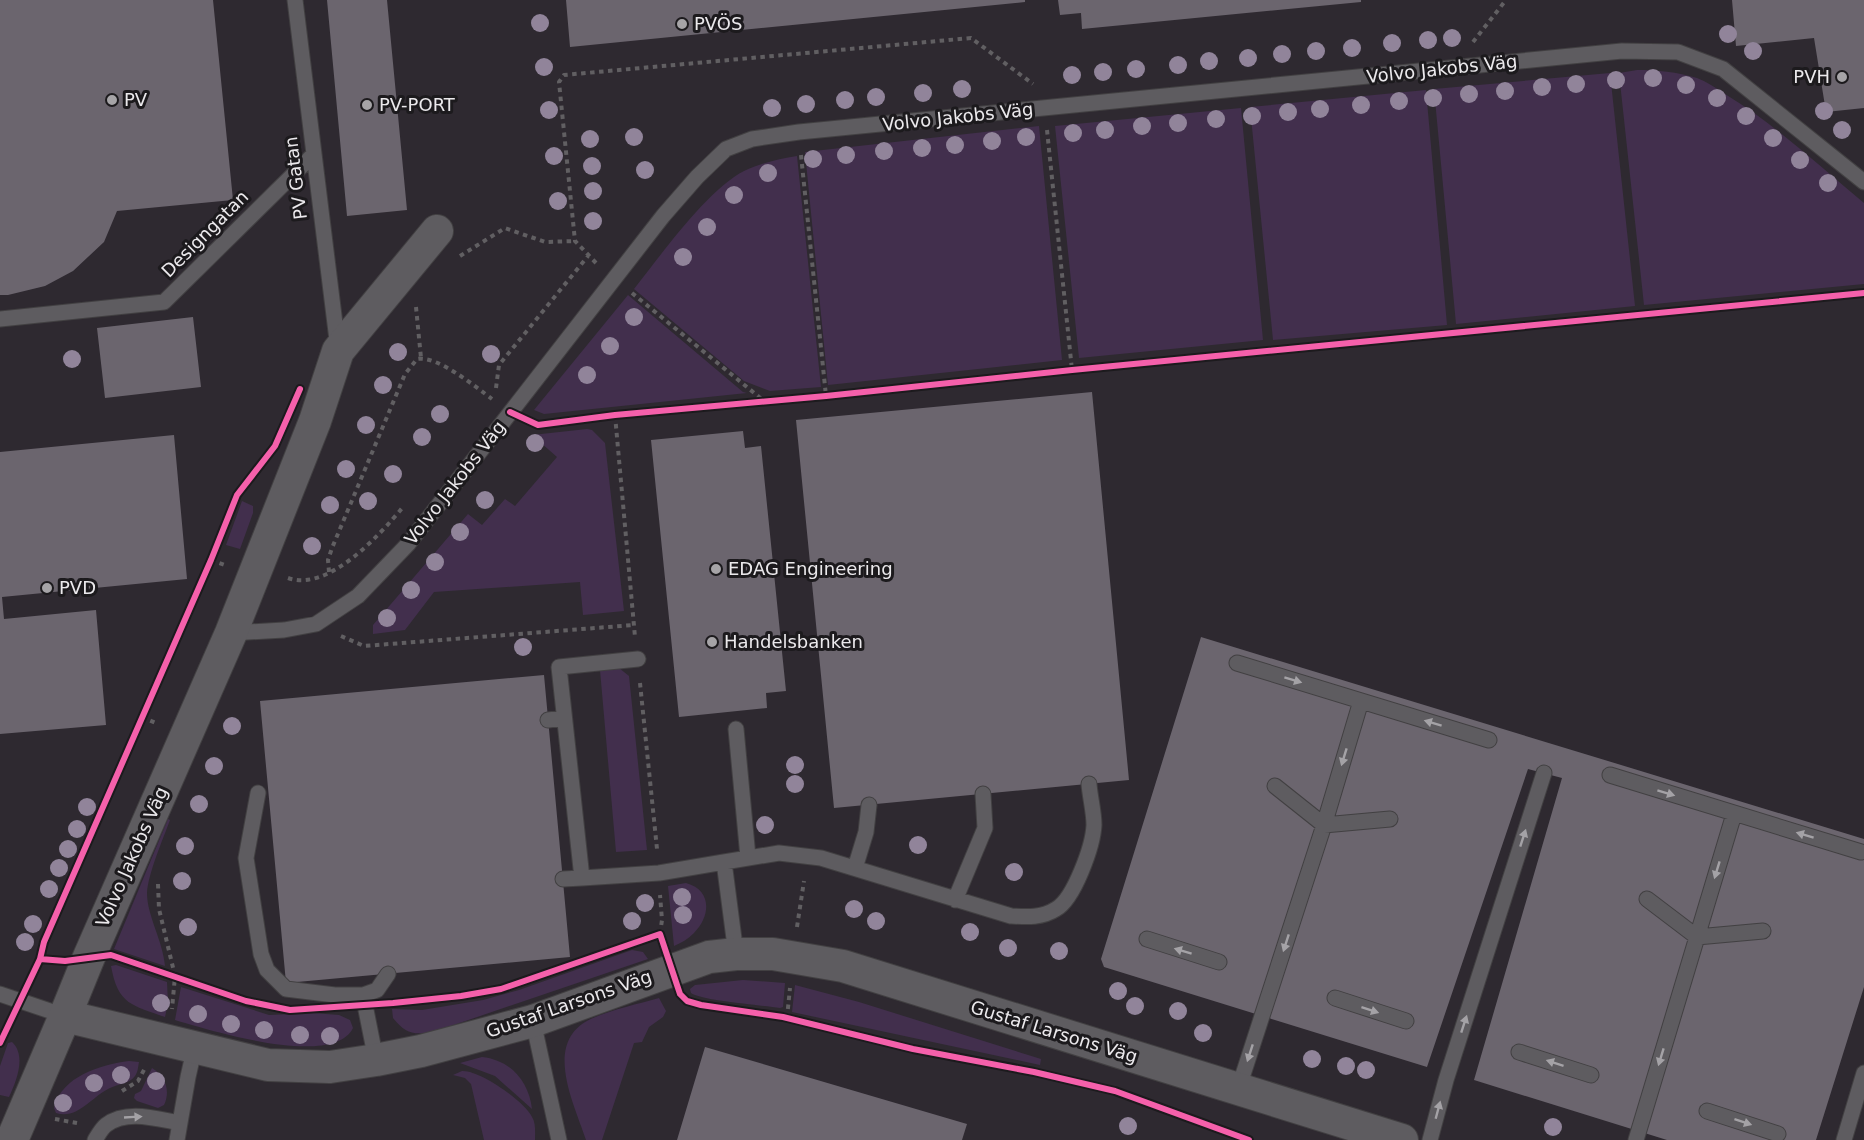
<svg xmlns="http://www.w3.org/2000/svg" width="1864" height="1140" viewBox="0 0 1864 1140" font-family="'DejaVu Sans',sans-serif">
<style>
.built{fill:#2e2930}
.green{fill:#422f4d}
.building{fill:#6b656e}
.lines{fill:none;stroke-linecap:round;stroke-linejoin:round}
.service-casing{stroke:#424042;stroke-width:17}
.minor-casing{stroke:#424042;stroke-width:34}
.path{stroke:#615f62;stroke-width:4;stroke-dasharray:4.5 4.5;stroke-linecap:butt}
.service{stroke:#5e5c60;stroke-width:15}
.minor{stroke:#5e5c60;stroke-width:32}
.cycleway-casing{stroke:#1c1a1d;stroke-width:10}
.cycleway{stroke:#f560ab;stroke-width:6}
.tree{fill:#91849a}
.oneway{fill:#a4a2a6}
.poi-dot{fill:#a6a4a7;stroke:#1c1a1d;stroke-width:2}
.labels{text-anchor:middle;stroke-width:6;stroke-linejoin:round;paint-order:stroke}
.poi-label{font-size:18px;fill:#ebe9ec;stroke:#1c1a1d;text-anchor:start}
.street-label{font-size:18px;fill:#ebe9ec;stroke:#1c1a1d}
</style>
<rect width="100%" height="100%" fill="#262526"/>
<path class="built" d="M0,0H1864V1140H0Z"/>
<path class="green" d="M1637,70C1657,70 1677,72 1697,78C1707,82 1716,88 1725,94C1775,124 1819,166 1864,203V284L1644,305L1619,73Z
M1610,73L1635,306L1456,324L1434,89Z
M1426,90L1447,325L1273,340L1250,107Z
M1241,108L1263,340L1079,358L1055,126Z
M1039,126L1062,360L828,385L805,152Z
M797,156L821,387L770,391L744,381L634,289C661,255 707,190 744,171C761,163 779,159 797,156Z
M628,295L743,392L747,393L544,414L534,410Z
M587,429L592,430L605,443L624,611L583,615L580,582L434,592L405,630L373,634V625L468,514L482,525L505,499L515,506L557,457L532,435Z
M242,501L253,506V513L240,549L226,545Z
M619,668L629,676L647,850L616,852L600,670Z
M168,819L170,820C163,839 148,874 147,893C147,916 163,941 165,966L114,949Z
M686,883C712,890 711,916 694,933C688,939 681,943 674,946L668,886Z
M632,950L643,952L648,959L433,1032C413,1035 406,1034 393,1018L392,1009L422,1010L483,1000L519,990Z
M116,965L167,982L168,1003L165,1017C132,1005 118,1005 111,966Z
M743,980L785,983L783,1007L780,1008C762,1005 703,1001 691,993L690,989L695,985Z
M795,985L859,1002L1041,1059L1040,1065L792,1012Z
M181,987L269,1015L313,1013L339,1015L350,1020L353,1028C333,1069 209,1030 175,1020Z
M659,998L666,1011L663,1017L649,1027L642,1042L634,1043L602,1140H586C574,1103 541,1040 593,1018C614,1009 638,1004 659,998Z
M12,1042C27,1056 16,1082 9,1097L0,1095V1066L8,1043Z
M482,1057C511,1060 529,1082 532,1109L495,1076L460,1063Z
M129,1061L139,1062C138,1067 138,1072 135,1076C129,1084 118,1084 110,1088C92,1096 78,1120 56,1113L54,1108C62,1076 100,1065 129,1061Z
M152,1068C165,1076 171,1090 164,1105L158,1108L137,1101L134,1098L135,1094L141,1091Z
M462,1071C480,1070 524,1101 532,1117C536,1123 535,1133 535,1140H484L471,1084L465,1078L453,1075Z"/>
<path class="building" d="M0,0H213L233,200L117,211L104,242L73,271L45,286L8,295H0Z
M327,0H387L407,210L347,216Z
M566,0H1025V2L570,47Z
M1058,0H1361V2L1082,29L1081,13L1060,15Z
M1732,0H1864V108L1826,112L1814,38L1736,46Z
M193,317L201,387L105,398L97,328Z
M1092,392L1129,780L834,808L796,420Z
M743,431L745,448L761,446L786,691L766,693L767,708L679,717L651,440Z
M174,435L187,579L2,597L4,619L96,610L106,725L0,734V452Z
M1201,637L1864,839V987L1816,1140H1667L1474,1080L1562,778L1528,769L1427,1067L1104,967L1101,959Z
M544,675L570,957L286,983L260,701Z
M705,1047L967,1124L962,1140H677Z"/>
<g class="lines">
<defs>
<path id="service" d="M295,0L338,348
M0,319L164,302L313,155
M231,633L284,630L316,624L358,596L409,543L663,216L697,177L726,149L752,139L799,132L1622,51L1678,52L1723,69L1864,182
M638,659L559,667L582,878L659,873L724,862L736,954
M1237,663L1489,740
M548,720L564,718
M736,729L748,857
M1610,775L1861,852
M1275,786L1324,825L1390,819
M258,793L246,858L261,954L267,970L286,989L335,995H363L376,1060
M724,862L779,853L821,858L1011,916C1027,917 1042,918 1056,909C1074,899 1093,846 1094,825C1094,812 1090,797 1089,784
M855,868L866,832L869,805
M563,879L582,878
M1647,899L1697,937L1763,931
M955,900L985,828L983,794
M1147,939L1219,962
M0,994L65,1016
M363,995L377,990L388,974
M1335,998L1406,1021
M533,1021L559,1140
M1519,1052L1591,1075
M1238,1090L1324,825L1361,701
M1707,1111L1778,1134
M95,1140C98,1135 102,1128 106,1125C127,1109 157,1119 180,1123
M177,1140L188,1077L195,1046
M1430,1140L1446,1080L1544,773
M1636,1140L1734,814
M1844,1140L1864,1073"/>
<path id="minor" d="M65,1016L268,1065L330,1067L376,1060L421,1051L533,1021L709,957L736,954H773L843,966L1402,1140
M12,1140L65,1016L89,957L231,633L315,421L338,351L437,231"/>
</defs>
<use href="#service" class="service-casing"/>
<use href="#minor" class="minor-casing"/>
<path class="path" d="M1473,42L1506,0
M1047,130L1072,370
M801,155L826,396
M460,256L505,228L545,242L575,241
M596,263L575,241L559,82L564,75L971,38L1033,84
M632,293L764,401
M416,307L421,358
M496,388L499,365L588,256
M615,415L635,637
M211,560L225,565
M329,572L328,560L332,548L405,374L417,359C437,355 476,387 492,399
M288,578C328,592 379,536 403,507
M341,636L364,646L634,625
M640,683L657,849
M142,717L156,723
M158,884L159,909L175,976L172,1009
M797,927L804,881
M660,934L662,920L660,895
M787,1018L790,988
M122,1091L138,1081L145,1068
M55,1119L77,1123"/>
<use href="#service" class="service"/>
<use href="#minor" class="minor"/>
<defs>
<path id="cycleway" d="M510,412L538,425L615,415L826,396L1072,370L1864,293
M40,959L65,961L111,955L246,1001L290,1010L393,1003L461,996L501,989L660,934L680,994L687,1001L701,1005L783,1017L913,1049L1034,1072L1115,1091L1249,1140
M0,1043L40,959L44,942L211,560L237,495L275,446L300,389"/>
</defs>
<use href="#cycleway" class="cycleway-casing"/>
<use href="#cycleway" class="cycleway"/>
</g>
<g class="tree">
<circle cx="540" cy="23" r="9"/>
<circle cx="1728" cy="34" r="9"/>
<circle cx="1452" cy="38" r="9"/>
<circle cx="1428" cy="40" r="9"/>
<circle cx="1392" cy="43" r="9"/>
<circle cx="1352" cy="48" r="9"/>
<circle cx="1316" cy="51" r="9"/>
<circle cx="1753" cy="51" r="9"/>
<circle cx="1282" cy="54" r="9"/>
<circle cx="1248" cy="58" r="9"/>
<circle cx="1209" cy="61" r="9"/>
<circle cx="1178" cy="65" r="9"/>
<circle cx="544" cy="67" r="9"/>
<circle cx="1136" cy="69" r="9"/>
<circle cx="1103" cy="72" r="9"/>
<circle cx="1072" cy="75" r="9"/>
<circle cx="1653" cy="78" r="9"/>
<circle cx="1616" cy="80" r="9"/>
<circle cx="1576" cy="84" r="9"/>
<circle cx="1686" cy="85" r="9"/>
<circle cx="1542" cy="87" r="9"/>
<circle cx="962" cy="89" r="9"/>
<circle cx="1505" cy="91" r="9"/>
<circle cx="923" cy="93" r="9"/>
<circle cx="1469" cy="94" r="9"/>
<circle cx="876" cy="97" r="9"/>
<circle cx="1433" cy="98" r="9"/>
<circle cx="1717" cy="98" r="9"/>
<circle cx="845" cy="100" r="9"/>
<circle cx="1399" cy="101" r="9"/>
<circle cx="806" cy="104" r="9"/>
<circle cx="1361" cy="105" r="9"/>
<circle cx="772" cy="108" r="9"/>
<circle cx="1320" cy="109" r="9"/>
<circle cx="549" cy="110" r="9"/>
<circle cx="1824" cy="111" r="9"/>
<circle cx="1288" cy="112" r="9"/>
<circle cx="1252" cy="116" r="9"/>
<circle cx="1746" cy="116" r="9"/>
<circle cx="1216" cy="119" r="9"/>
<circle cx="1178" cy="123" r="9"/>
<circle cx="1142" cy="126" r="9"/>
<circle cx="1105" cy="130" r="9"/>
<circle cx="1842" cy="130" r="9"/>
<circle cx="1073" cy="133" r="9"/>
<circle cx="634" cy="137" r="9"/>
<circle cx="1026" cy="137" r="9"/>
<circle cx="1773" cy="138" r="9"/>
<circle cx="590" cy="139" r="9"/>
<circle cx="992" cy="141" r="9"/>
<circle cx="955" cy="145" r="9"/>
<circle cx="922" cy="148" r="9"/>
<circle cx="884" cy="151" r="9"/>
<circle cx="846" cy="155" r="9"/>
<circle cx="554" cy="156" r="9"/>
<circle cx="813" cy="159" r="9"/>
<circle cx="1800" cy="160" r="9"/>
<circle cx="592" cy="166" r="9"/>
<circle cx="645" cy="170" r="9"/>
<circle cx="768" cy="173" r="9"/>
<circle cx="1828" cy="183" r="9"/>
<circle cx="593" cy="191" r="9"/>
<circle cx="734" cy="195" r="9"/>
<circle cx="558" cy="201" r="9"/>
<circle cx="593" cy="221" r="9"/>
<circle cx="707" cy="227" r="9"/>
<circle cx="683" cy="257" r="9"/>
<circle cx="634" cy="317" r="9"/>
<circle cx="610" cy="346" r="9"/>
<circle cx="398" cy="352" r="9"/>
<circle cx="491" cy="354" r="9"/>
<circle cx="72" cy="359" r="9"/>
<circle cx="587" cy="375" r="9"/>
<circle cx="383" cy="385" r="9"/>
<circle cx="440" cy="414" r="9"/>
<circle cx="366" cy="425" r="9"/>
<circle cx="422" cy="437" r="9"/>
<circle cx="535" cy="443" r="9"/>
<circle cx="346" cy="469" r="9"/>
<circle cx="393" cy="474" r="9"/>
<circle cx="485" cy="500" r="9"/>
<circle cx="368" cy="501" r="9"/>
<circle cx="330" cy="505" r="9"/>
<circle cx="460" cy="532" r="9"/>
<circle cx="312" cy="546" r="9"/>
<circle cx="435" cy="562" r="9"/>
<circle cx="411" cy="590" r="9"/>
<circle cx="387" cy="618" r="9"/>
<circle cx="523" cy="647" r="9"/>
<circle cx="232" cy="726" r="9"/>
<circle cx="795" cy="765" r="9"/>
<circle cx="214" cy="766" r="9"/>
<circle cx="795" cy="784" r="9"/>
<circle cx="199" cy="804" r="9"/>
<circle cx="87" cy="807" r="9"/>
<circle cx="765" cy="825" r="9"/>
<circle cx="77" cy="829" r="9"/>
<circle cx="918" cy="845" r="9"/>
<circle cx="185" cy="846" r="9"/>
<circle cx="68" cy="849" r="9"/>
<circle cx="59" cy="868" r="9"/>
<circle cx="1014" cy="872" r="9"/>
<circle cx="182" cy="881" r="9"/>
<circle cx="49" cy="889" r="9"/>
<circle cx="682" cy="897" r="9"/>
<circle cx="645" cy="903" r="9"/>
<circle cx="854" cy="909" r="9"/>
<circle cx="683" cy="915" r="9"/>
<circle cx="632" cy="921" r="9"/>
<circle cx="876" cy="921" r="9"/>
<circle cx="33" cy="924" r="9"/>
<circle cx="188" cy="927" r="9"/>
<circle cx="970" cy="932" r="9"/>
<circle cx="25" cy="942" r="9"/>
<circle cx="1008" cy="948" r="9"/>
<circle cx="1059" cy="951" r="9"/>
<circle cx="1118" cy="991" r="9"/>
<circle cx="161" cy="1003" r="9"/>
<circle cx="1135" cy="1006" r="9"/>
<circle cx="1178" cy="1011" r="9"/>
<circle cx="198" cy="1014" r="9"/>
<circle cx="231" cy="1024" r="9"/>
<circle cx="264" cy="1030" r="9"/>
<circle cx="1203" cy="1033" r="9"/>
<circle cx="300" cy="1035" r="9"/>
<circle cx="330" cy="1036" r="9"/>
<circle cx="1312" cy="1059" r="9"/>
<circle cx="1346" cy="1066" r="9"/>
<circle cx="1366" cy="1070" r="9"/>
<circle cx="121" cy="1075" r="9"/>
<circle cx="156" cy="1081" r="9"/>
<circle cx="94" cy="1083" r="9"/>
<circle cx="63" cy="1103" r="9"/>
<circle cx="1128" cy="1126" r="9"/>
<circle cx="1553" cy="1127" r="9"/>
</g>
<defs><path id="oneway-solid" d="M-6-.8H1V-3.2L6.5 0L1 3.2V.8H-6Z" transform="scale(1.5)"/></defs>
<g class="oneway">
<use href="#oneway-solid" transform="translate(1293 680) rotate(17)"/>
<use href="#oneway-solid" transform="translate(1433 723) rotate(-163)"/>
<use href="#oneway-solid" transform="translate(1344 757) rotate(107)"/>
<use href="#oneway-solid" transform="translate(1666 793) rotate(17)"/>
<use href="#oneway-solid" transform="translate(1805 835) rotate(-163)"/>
<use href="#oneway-solid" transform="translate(1523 838) rotate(-72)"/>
<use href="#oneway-solid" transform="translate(1717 870) rotate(107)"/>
<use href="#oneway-solid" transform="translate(1286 943) rotate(108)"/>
<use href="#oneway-solid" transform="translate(1183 951) rotate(-163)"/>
<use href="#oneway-solid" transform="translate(1370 1010) rotate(18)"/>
<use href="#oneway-solid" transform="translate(1464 1024) rotate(-72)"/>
<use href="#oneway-solid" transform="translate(1250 1053) rotate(108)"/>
<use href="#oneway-solid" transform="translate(1661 1057) rotate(107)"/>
<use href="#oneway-solid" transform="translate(1555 1063) rotate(-162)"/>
<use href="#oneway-solid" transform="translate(1438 1110) rotate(-75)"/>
<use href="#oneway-solid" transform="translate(133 1117) rotate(-3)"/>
<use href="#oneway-solid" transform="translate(1743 1122) rotate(18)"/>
</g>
<g class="poi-dot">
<circle cx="682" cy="24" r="6"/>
<circle cx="1842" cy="77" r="6"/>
<circle cx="112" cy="100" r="6"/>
<circle cx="367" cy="105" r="6"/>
<circle cx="716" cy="569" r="6"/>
<circle cx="47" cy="588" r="6"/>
<circle cx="712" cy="642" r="6"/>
</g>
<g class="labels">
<g class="poi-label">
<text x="694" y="30">PVÖS</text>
<text x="1830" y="83" text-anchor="end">PVH</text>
<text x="124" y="106">PV</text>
<text x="379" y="111">PV-PORT</text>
<text x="728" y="575">EDAG Engineering</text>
<text x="59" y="594">PVD</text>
<text x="724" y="648">Handelsbanken</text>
</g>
<g class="street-label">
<text transform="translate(1442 69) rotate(-6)" y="6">Volvo Jakobs Väg</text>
<text transform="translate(958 117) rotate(-6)" y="6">Volvo Jakobs Väg</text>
<text transform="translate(296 178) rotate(-97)" y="6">PV Gatan</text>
<text transform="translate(205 234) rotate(-45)" y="6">Designgatan</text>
<text transform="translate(455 483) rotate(-52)" y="6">Volvo Jakobs Väg</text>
<text transform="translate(132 857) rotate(-66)" y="6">Volvo Jakobs Väg</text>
<text transform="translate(569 1004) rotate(-19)" y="6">Gustaf Larsons Väg</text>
<text transform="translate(1054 1032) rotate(17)" y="6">Gustaf Larsons Väg</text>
</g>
</g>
</svg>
